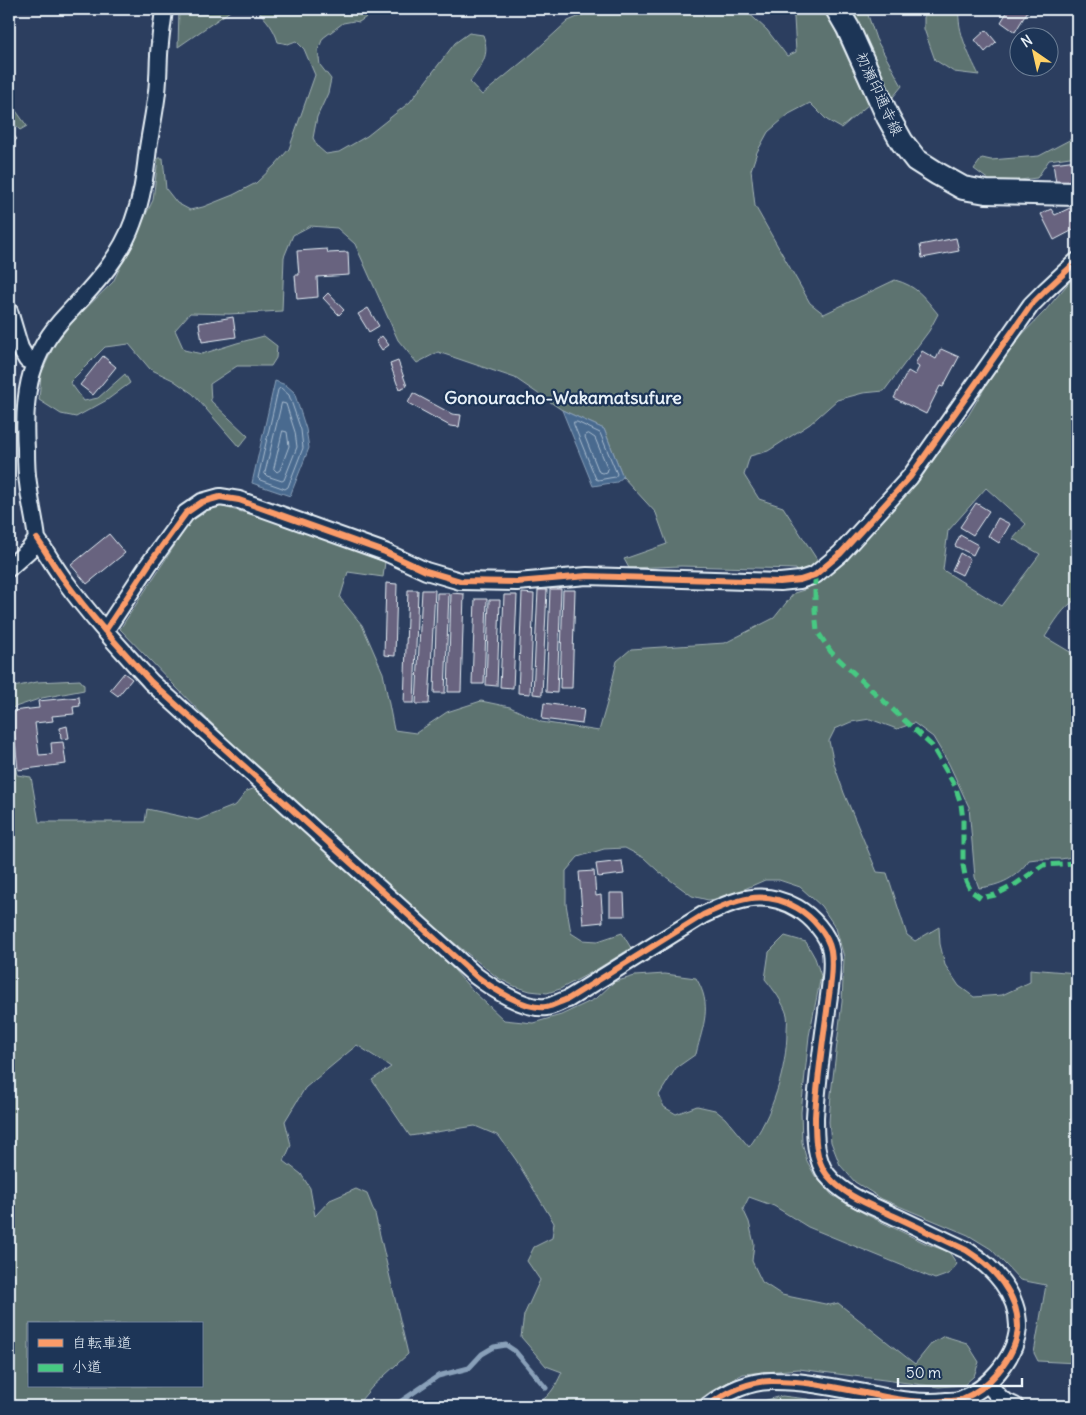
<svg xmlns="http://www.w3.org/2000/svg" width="1086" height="1415" viewBox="0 0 1086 1415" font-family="Delius,'Klee One',sans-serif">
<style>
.green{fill:#5d736f;stroke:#a2b2b4;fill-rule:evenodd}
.water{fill:#496a8f;stroke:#89a0b9}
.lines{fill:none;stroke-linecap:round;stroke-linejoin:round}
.shore{stroke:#a8bbce;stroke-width:1}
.stream{stroke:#89a0b9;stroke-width:5}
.building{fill:#68637f;stroke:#e8f1f8}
.minor-casing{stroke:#e8f1f8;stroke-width:20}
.secondary-casing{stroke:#e8f1f8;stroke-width:26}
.minor{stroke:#1d3557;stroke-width:16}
.secondary{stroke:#1d3557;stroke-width:22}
.quiet{stroke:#46c982;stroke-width:5;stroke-dasharray:10 5;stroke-linecap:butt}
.cycleway-casing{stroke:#1d3557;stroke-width:9}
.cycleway{stroke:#fa9b69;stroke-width:6}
.labels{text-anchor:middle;stroke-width:4.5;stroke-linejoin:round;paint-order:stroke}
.street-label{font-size:15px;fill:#e8f1f8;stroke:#1d3557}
.quarter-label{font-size:18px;font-weight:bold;fill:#e8f1f8;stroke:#1d3557}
</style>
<rect width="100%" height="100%" fill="#2c3e5f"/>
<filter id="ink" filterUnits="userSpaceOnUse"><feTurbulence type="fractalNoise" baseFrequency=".02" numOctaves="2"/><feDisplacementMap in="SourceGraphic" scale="10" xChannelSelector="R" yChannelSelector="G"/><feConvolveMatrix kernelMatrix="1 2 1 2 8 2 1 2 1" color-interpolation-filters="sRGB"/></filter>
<g filter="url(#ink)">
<path class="green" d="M179,9H233L178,47Z
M256,9H378L359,22L354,21L343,23L323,38L318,50L320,65L331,79L328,93L317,117L313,138L318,147L326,154L339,152L367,136L410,102L455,43L469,33L483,35C491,56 481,65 470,82L482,95L533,53L568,21L597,9H744L767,30L787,56L796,52L794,18L792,9H826L841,44L869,104L841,128L827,120L810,103L789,114L768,132L757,152L751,170L755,206L810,303L824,314L895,280C917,286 924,297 938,314L929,331L884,391L863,393L837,400L810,424L768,451L750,456L744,475L759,499L783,507L827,575L862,543L920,477L968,416L1007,350L1045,311L1077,273V599C1063,607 1054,623 1045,637L1077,656V856L1061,859H1037L1029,860C1016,878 1002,885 979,888L975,877L969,807L949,764L933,737L914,723L897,729L870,719L851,722L835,729L829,741L834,764L844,793L877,872L887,873L907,935L915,941L939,927L940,944L945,965L959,986L974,997L1002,995L1030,982V969L1077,973V1363L1038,1361L1034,1353L1046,1285L1020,1280L991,1249L968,1235L882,1199L855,1182L840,1165L831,1142L829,1122L831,1094L842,1002L844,957L836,928L821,906L800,887L779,880H765L724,898L708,900L692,896L658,871L644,858L625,848L604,849L578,857L566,871V904L571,933L582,940L598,941L622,933L631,948L594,971L560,989L547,993L530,991L514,986L498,978L437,929L268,778L201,713L120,629L190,522L216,505L268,519L385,562L383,577L348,572L340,598L362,625L383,673L394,730L416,733L447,712L481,701L510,707L541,722L599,731L607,703L617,661L631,649L725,643L774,618L794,593L804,590L796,569L681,566L629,568L624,559L667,544L656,513L623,477L604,429L562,410L515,378L438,352L417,363L398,340L355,244L337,228L310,226L293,235L284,257L282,311L229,314L190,313L175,330L184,350L202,354L237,343L264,336L277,346L276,358L271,366H237L210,384L211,401L248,436L239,447L193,394L173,380L150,369L129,344L105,347L70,382L84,401L98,398L125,374L130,383L107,400L76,417L61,414L39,400L41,374L55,344L75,319L113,282L153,200L158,158H163L166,189L177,203L190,210L203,207L233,195L256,183L276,164L289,149L315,75L304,49L296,41L288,44L278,42C274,28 266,19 256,9ZM986,488L1026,524L1013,539L1040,554L1001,606L943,570L948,531Z
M852,9H866L876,39L902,86L893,97L862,36Z
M924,9H959C957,32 969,55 979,75L954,72L935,60L924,29Z
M9,101L27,126L20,130L9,120Z
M1077,136V156L1049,160L1037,178L993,183L974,169L982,158L991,160L1039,156Z
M80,680L84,685V690L42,698L9,709V688L37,682Z
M9,735L17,775L31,777L39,822H145L147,809L198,820L236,805L247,791L256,788L351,876L437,951L473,991L504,1020L533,1023L561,1015L597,998L614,982L635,976L665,974L696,978C713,1006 703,1025 696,1054L676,1068L659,1095L664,1107L676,1114L697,1106L715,1110L725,1118L749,1147C772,1117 787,1068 787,1031C787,1026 788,1020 787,1015C783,1002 774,990 765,979L769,952L785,936L806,942L815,958L821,976L809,1036L801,1112L802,1142L807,1161L815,1176L832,1195L867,1215L927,1244L949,1252L957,1264L949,1274L935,1279L808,1227L774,1206L749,1197L743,1209L749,1222L754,1244L752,1261L762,1282L782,1295L830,1305L838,1303L915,1364L932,1343L944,1336L967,1343L979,1362L974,1376L964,1385L939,1387L799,1369L743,1374L710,1392L691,1406H509C515,1405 520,1406 526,1406C546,1403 554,1390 562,1372L546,1366L521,1337L524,1315L540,1280L527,1261L534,1247L552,1238L554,1223L516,1160L499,1136L475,1126L410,1136L372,1080L391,1067L357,1045L305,1088L285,1121L291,1145L284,1161L301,1174L310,1188L315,1216L330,1200L356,1189L367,1194L375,1214L408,1354L372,1387L356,1406H9ZM29,1324H201V1386H29Z
M782,1396L807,1399L830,1406H734L746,1401H763Z"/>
<path class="water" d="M275,381L286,385L294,392L306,429L309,448L290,496L252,483Z
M562,410L604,429L623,477L617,482L593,486Z"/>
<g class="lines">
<path class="shore" d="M281,388L289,395L301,430L303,448L288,487L285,489L260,480L258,478L278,390Z
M282,403L286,404L295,432L297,447L284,480L282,481L267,476L265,474Z
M574,422H577L600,433L617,474L615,477L598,480L596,479L574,425Z
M283,431L287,432L289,446L280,470L277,472L274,469Z
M589,434L595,438L608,469L607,472L602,473L599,472L585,437L586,435Z"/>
<path class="stream" d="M394,1406L438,1376L469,1368L482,1354L494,1347L506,1345L515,1351L546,1388"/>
</g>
<path class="building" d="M1009,9H1029L1015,32L1001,22Z
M986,30L996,42L985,52L975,40Z
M9,130L17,139L9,147Z
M1077,160V180L1056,183L1053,163Z
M1070,208L1077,223V228L1054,240L1041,214L1051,209L1055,215Z
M956,238L959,251L922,258L920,245Z
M327,249L328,253L348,252L349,275L317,277L318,297L297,299L295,275H299L297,251Z
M328,293L344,310L339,315L323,298Z
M368,308L379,326L369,332L358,314Z
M233,317L236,337L202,342L199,323Z
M382,336L389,345L382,350L376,341Z
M941,349L959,357L943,387L940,386L926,414L894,398L908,371L915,375L919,367L915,364L922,351L936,359Z
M103,356L116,367L93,395L80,385Z
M398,361L407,386L399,389L390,364Z
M413,393L452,414L461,415L459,427L450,426L408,403Z
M976,503L989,511L973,535L960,527Z
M998,518L1010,524L999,543L988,536Z
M109,534L125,553L87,584L71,565Z
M960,535L978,545L973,555L955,546Z
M960,553L970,559L962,575L952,570Z
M386,583L397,584L395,656L384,655Z
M550,589H561L557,693L546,692Z
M408,590H418L414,703H404Z
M422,590H435L429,704H416Z
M538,590H547L542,695L533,694Z
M563,590H575L572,688H560Z
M437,593H449L445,693H434Z
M451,593L464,594L461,692H448Z
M522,593L534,594L530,694L518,693Z
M504,595H517L513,688L500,687Z
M475,599H487L484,684H472Z
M489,600H500L497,686L486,685Z
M124,673L132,679L118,696L110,690Z
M79,697L80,706L73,707L74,714L52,716L53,721L35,723L39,755L52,754L51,743L63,742L66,764L18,770L12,711L39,708L38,701Z
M544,703L584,709L582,724L542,719Z
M67,726L69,738L61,739L60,728Z
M622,861L624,874L598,877L596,864Z
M594,871L596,896L601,895L603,922L583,924L579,872Z
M610,893H624L625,916H610Z"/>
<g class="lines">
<defs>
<path id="minor" d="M9,311L20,348L27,360L35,362
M37,539C47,553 55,568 65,581C91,617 121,649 151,682L476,976C492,988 525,1010 546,1007C553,1006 561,1001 568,999L703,915C736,900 762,888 797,908C811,916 828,934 831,951C834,971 829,992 827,1011C822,1046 817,1081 815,1117C815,1135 815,1160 827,1175C844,1196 871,1205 894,1216C918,1227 942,1239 966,1250C993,1267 1019,1294 1018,1328C1017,1345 1008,1360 998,1372C987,1385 977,1393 962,1399C957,1401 952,1401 947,1401C922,1404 899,1400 875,1395C842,1389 808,1381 774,1381C751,1380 726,1392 708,1406
M9,568L29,550L37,539C35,521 30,502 28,483C26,472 26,461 26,449C23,401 27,360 60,322C88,291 119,262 133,222C143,196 145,174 148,148C151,129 155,110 157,92C159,75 158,59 160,43C161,31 163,20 164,9
M105,631L149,564L186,513L202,502L220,497L239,500L385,552L426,571L460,581L517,582L587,576L780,582L800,580L815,575L840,554L910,477L1031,305L1046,290L1077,261
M988,1384L1002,1400L1015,1406"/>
<path id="secondary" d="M837,9L848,28L888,117L902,142L916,160L938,174L963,188L986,192L1077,194"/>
</defs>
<use href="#minor" class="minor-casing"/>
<use href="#secondary" class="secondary-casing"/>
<use href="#minor" class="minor"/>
<use href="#secondary" class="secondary"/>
<path class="quiet" d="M815,575V610L817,631L831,652L932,746L955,786L961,804L963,820V865L966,881L971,891L981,898L995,895L1013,886L1043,865L1077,863"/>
<defs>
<path id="cycleway" d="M37,539C47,553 55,568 65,581C91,617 121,649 151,682L476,976C492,988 525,1010 546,1007C553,1006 561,1001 568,999L703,915C736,900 762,888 797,908C811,916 828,934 831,951C834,971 829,992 827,1011C822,1046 817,1081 815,1117C815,1135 815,1160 827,1175C844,1196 871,1205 894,1216C918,1227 942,1239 966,1250C993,1267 1019,1294 1018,1328C1017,1345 1008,1360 998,1372C987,1385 977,1393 962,1399C957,1401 952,1401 947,1401C922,1404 899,1400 875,1395C842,1389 808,1381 774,1381C751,1380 726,1392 708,1406
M105,631L149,564L186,513L202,502L220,497L239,500L385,552L426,571L460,581L517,582L587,576L780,582L800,580L815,575L840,554L910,477L1031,305L1046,290L1077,261"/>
</defs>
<use href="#cycleway" class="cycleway-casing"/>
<use href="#cycleway" class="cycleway"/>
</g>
</g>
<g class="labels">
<g class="street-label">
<text transform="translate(879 94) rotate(65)" y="5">初瀬印通寺線</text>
</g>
<g class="quarter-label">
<text x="563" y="404">Gonouracho-Wakamatsufure</text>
</g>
</g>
<rect width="1086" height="1415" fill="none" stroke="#1d3557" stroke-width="30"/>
<rect x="15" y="15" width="1056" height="1385" fill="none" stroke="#e8f1f8" stroke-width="2" filter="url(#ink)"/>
<rect x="28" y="1322" width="175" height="65" fill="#1d3557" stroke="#6e8097"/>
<rect x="38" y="1339" width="25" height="8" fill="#fa9b69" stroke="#6e8097"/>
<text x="72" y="1348" font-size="15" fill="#e8f1f8">自転車道</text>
<rect x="38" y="1364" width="25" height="8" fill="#46c982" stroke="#6e8097"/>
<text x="72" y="1372" font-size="15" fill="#e8f1f8">小道</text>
<g transform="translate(1034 52) rotate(326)"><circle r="24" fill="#1d3557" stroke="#6e8097"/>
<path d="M0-4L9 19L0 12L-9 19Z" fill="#ffd166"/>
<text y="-8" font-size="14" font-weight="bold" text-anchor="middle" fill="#e8f1f8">N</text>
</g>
<path d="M898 1378v8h124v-8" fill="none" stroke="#e8f1f8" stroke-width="2.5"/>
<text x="906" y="1378" font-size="15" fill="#e8f1f8" stroke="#1d3557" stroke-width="4" paint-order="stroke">50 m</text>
</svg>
